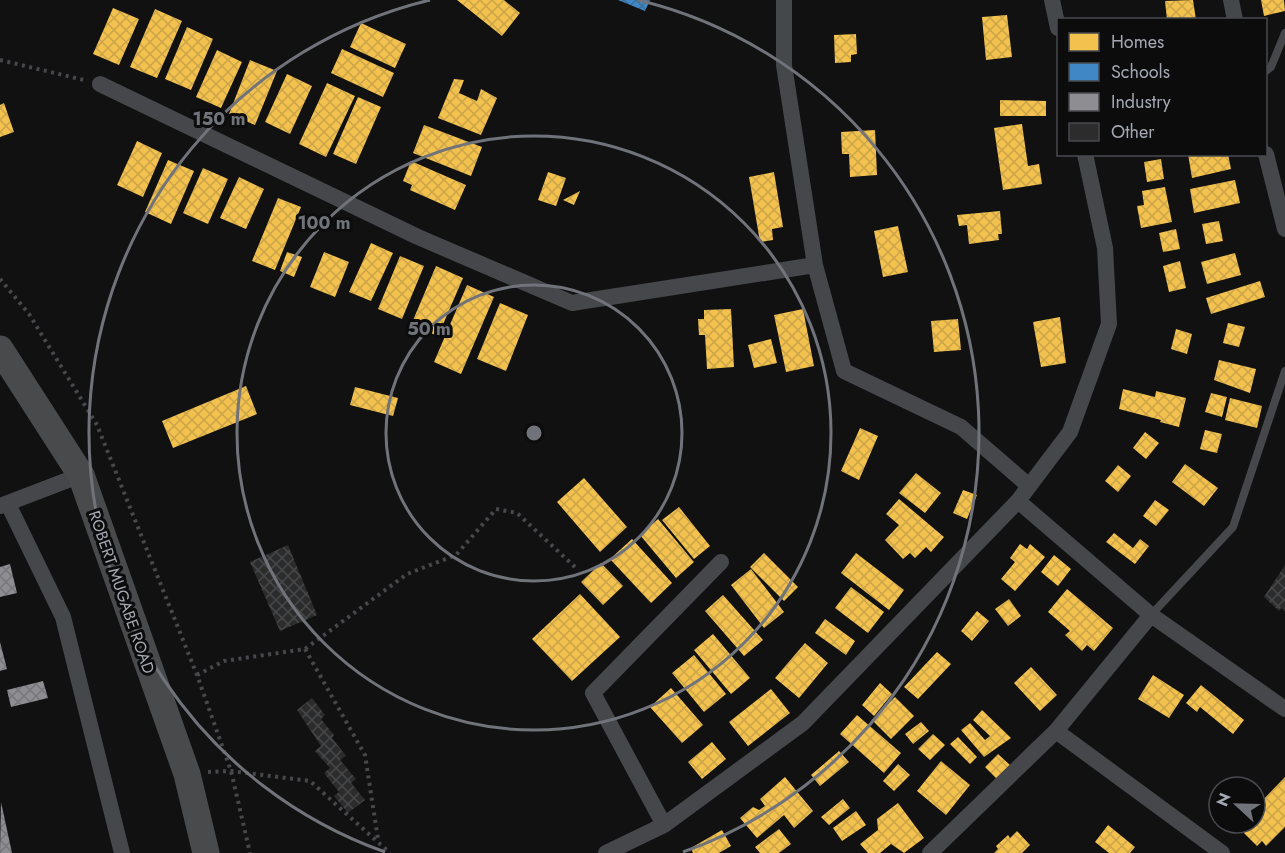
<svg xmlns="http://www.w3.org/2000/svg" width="1285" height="853" viewBox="0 0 1285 853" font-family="Jost,sans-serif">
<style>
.homes{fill:url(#homes-cross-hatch)}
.schools{fill:url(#schools-cross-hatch)}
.industry{fill:url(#industry-cross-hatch)}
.building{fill:url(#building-cross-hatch)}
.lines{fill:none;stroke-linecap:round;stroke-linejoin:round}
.path{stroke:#47484b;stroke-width:4;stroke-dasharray:3 4.5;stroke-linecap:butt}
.lane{stroke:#46474a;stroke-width:8}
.street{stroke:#46474a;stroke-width:16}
.primary{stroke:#484a4c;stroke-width:27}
.ring{fill:none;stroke:#70737a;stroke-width:3}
.labels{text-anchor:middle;stroke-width:6;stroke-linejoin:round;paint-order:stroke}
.street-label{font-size:16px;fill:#a3a8b2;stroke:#0c0c0d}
.centre{fill:#70737a;stroke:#0c0c0d;stroke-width:3}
.ring-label{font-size:18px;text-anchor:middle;font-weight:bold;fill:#70737a;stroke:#0c0c0d;stroke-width:6;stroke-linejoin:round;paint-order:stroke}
</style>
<defs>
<pattern id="homes-cross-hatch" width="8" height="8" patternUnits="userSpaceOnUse" patternTransform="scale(1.5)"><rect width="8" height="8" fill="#f2c14e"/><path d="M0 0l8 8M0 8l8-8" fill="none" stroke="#cba449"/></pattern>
<pattern id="schools-cross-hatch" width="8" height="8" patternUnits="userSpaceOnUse" patternTransform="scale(1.5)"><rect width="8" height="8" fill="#3f88c5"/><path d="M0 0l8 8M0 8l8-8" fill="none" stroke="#3b6e9a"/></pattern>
<pattern id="industry-cross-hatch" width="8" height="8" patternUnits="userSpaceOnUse" patternTransform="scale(1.5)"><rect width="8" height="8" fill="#8d8d92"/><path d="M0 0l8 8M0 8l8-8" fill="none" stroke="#76767b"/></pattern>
<pattern id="building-cross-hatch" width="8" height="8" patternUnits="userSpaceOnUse" patternTransform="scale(1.5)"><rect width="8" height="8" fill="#2c2c2d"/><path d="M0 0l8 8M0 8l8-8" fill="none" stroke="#474849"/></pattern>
</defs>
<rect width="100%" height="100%" fill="#111112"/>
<path class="homes" d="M457,0H504L520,13L502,36Z
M1193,0L1196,20H1167L1165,1Z
M1261,0H1284L1285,11L1264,16Z
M113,8L139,19L119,65L93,54Z
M155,9L182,21L157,78L130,67Z
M1007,15L1012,57L986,60L982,17Z
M361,23L406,44L395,68L350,47Z
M187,27L213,39L191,90L165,79Z
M856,34L857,54L851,55V62L835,63L834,35Z
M342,49L394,73L383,97L331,73Z
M217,50L242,62L221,108L196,97Z
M250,60L277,71L255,125L229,114Z
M287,74L312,86L290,134L265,122Z
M454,79L464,80L459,93L477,101L481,89L497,98L481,135L438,118Z
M327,83L355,96L326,157L299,144Z
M358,97L381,107L356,164L333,154Z
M1000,100L1046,101V116H1000Z
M4,103L14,132L0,137V105Z
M1022,124L1028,166L1039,164L1042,184L1003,190L994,128Z
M424,125L482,147L471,176L413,153Z
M875,130L877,175L850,177L849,154H842L841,132Z
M137,141L162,153L143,197L117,185Z
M1188,154H1228L1231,169L1192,178Z
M1161,159L1164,179L1147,182L1144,162Z
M168,160L194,171L171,224L145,212Z
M411,161L466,185L455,210L410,190L412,185L403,181Z
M203,168L228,179L208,224L183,213Z
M548,172L566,178L556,206L538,200Z
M774,172L783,227L772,229L773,240L760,242L749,177Z
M239,177L264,189L246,229L220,218Z
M1235,180L1240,203L1194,213L1190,189Z
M1165,187L1172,222L1141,228L1137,206L1144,205L1142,191Z
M580,191L574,205L563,200Z
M278,198L301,207L275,270L252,261Z
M1000,211L1002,234H998L999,240L969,244L967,225L959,226L957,215Z
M1219,221L1223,241L1206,244L1202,224Z
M898,226L908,272L883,277L874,231Z
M1176,229L1180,249L1163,252L1159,233Z
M371,243L393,253L371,301L349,292Z
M287,252L302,257L294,277L280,271Z
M324,252L349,262L335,297L310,287Z
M1235,253L1241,275L1207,284L1201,262Z
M400,256L424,266L402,319L378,309Z
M1180,261L1186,288L1169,292L1163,266Z
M436,266L463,278L438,336L411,325Z
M1260,281L1265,297L1211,314L1206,298Z
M467,285L494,297L461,374L434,362Z
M500,303L528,315L506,371L477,359Z
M731,309L734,367L707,369L705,335H699L698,319H704V310Z
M803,309L814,366L786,372L774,315Z
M1060,317L1066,363L1041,367L1033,322Z
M958,319L961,350L934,352L931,321Z
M1228,323L1245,327L1239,347L1223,343Z
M1176,329L1192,334L1187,354L1171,349Z
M771,339L777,363L754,368L748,345Z
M1219,360L1256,369L1250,393L1214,380Z
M246,386L257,414L173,448L162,421Z
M355,387L398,398L393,416L350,405Z
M1123,389L1155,397L1156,391L1186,398L1179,427L1160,422L1161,420L1119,409Z
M1211,393L1227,397L1222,417L1205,412Z
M1230,398L1262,406L1257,428L1225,420Z
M860,428L878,436L859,480L841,471Z
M1205,430L1222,434L1217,453L1200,449Z
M1145,432L1159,443L1146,459L1133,448Z
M1185,464L1218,488L1204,506L1172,482Z
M1118,465L1131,476L1118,492L1105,481Z
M916,473L941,493L925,513L899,493Z
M584,478L627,527L600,552L557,502Z
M963,490L977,495L967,519L953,513Z
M899,499L944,537L931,552L926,547L915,558L910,553L903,559L885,540L899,525L886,514Z
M1155,500L1169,510L1156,526L1143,516Z
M679,507L710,546L694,559L662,520Z
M658,519L694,562L676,578L640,535Z
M1114,533L1133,548L1140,539L1149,546L1135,564L1106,542Z
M632,539L672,583L651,603L610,559Z
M1020,544L1027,549L1030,544L1045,557L1015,591L1001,579L1015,562L1010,558Z
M764,553L798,587L784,601L750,567Z
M856,553L904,590L889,610L841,573Z
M1054,555L1071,569L1058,586L1041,572Z
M601,563L623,586L603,605L581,582Z
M751,569L784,612L764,628L731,585Z
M851,587L884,612L868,633L835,608Z
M1067,589L1113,628L1094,651L1087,645L1082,651L1065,635L1070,631L1048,612Z
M580,594L620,637L572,681L532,639Z
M723,595L763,640L744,656L705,611Z
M1009,599L1021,616L1008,626L995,609Z
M977,611L989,621L972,641L961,631Z
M825,619L855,641L846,655L815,633Z
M713,634L750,678L731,694L694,650Z
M805,643L828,663L799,698L775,678Z
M937,652L951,664L918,699L904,687Z
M694,655L726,694L704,712L672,673Z
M1031,667L1057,695L1040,711L1014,683Z
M1153,675L1184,695L1169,718L1138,699Z
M880,683L892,694L874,716L862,705Z
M1201,685L1244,720L1233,734L1200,707L1197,712L1186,703Z
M671,688L703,725L682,743L650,707Z
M771,689L790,713L748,746L729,722Z
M895,697L914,716L891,739L872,720Z
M982,710L1011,738L984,757L961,730L970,723L985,740L990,736L973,720Z
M857,715L901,753L884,773L840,734Z
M921,722L929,731L913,744L905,734Z
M933,734L945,745L930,760L918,749Z
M958,737L977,757L970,764L950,744Z
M712,742L726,759L702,779L688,762Z
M839,751L849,762L820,786L811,775Z
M998,754L1010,765L997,779L985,767Z
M941,761L970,785L946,815L917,791Z
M898,764L910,775L894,791L883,781Z
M785,777L813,811L794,828L784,815L757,838L740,818L753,807L759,810L765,806L760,799Z
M1285,777V827L1266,846L1262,841L1257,846L1243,832L1247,827L1243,823H1255V808Z
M843,799L850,808L829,825L821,817Z
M898,803L924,838L904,853L891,844L880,853H868L860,844L878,830L877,819Z
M856,811L866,825L842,841L833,828Z
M1108,825L1135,847L1130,853H1109L1095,842Z
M779,829L791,844L779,853H760L755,847Z
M722,830L731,846L719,853H693L691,848Z
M1017,831L1030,845L1022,853H994L998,849L996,846L1008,835L1010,838Z"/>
<path class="schools" d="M618,0H650L645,11Z"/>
<path class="industry" d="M10,564L17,593L0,597V567Z
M0,642L7,669L0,671Z
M43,681L48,698L11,707L7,690Z
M1,802L12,853H0Z"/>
<path class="building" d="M288,545L317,615L280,631L250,562Z
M1285,565V611L1281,608L1279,611L1264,597Z
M312,698L325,715L321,719L334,735L332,738L346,756L340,760L356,779L351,783L365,800L348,813L334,796L339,792L324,773L330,768L315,751L321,746L297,710Z"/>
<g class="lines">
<path class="path" d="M0,60L84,80
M0,279L29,314L97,425L197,675L231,771L250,853
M305,649L365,755L378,839
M197,675L224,661L305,649L407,574L456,555L496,509L517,513L575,567
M208,772L231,771L310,781L390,853"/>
<path class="lane" d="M1266,71L1271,67L1285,33
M1151,615L1233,527L1285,371"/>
<path class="street" d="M784,0V65L815,265L844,371L961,427L1028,485
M1052,0L1058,28
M1231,0L1235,20
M100,84L418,237L572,303L815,265
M1266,154L1285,229
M1018,501L1151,615L1285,709
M8,504L63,617L122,853
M0,506L81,475
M1056,731L1222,853
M664,825L593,693L721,562
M606,853L664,825L803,723L1018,501L1070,432L1109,324L1105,248L1085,154
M930,853L1056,731L1151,615"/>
<path class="primary" d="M0,349L81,475L187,774L206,853"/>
</g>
<g class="ring">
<circle cx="534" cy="433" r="148"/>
<circle cx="534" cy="433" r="297"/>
<path d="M385 852A445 445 0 0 1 430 0M638 0A445 445 0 0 1 683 852"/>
</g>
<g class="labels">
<g class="street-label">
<text transform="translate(122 592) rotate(71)" y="6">ROBERT MUGABE ROAD</text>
</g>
</g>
<circle cx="534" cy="433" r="9" class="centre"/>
<g class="ring-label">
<text x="219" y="125">150 m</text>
<text x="324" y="229">100 m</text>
<text x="429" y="335">50 m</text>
</g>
<rect x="1057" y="18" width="210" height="138" fill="#0c0c0d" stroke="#484a4f" stroke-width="1.5"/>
<rect x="1069" y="33" width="30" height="18" fill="#f2c14e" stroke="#484a4f" stroke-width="1.5"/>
<text x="1111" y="48" font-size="18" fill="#a3a8b2">Homes</text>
<rect x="1069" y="63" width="30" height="18" fill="#3f88c5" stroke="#484a4f" stroke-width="1.5"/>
<text x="1111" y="78" font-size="18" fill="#a3a8b2">Schools</text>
<rect x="1069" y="93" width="30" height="18" fill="#8d8d92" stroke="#484a4f" stroke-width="1.5"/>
<text x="1111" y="108" font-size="18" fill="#a3a8b2">Industry</text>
<rect x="1069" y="123" width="30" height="18" fill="#2c2c2d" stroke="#484a4f" stroke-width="1.5"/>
<text x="1111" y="138" font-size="18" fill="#a3a8b2">Other</text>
<g transform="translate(1237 805) rotate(292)"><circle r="28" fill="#0c0c0d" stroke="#484a4f" stroke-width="1.5"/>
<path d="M0-4.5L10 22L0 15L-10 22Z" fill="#70737a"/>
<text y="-9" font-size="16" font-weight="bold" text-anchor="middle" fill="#a3a8b2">N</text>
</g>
</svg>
